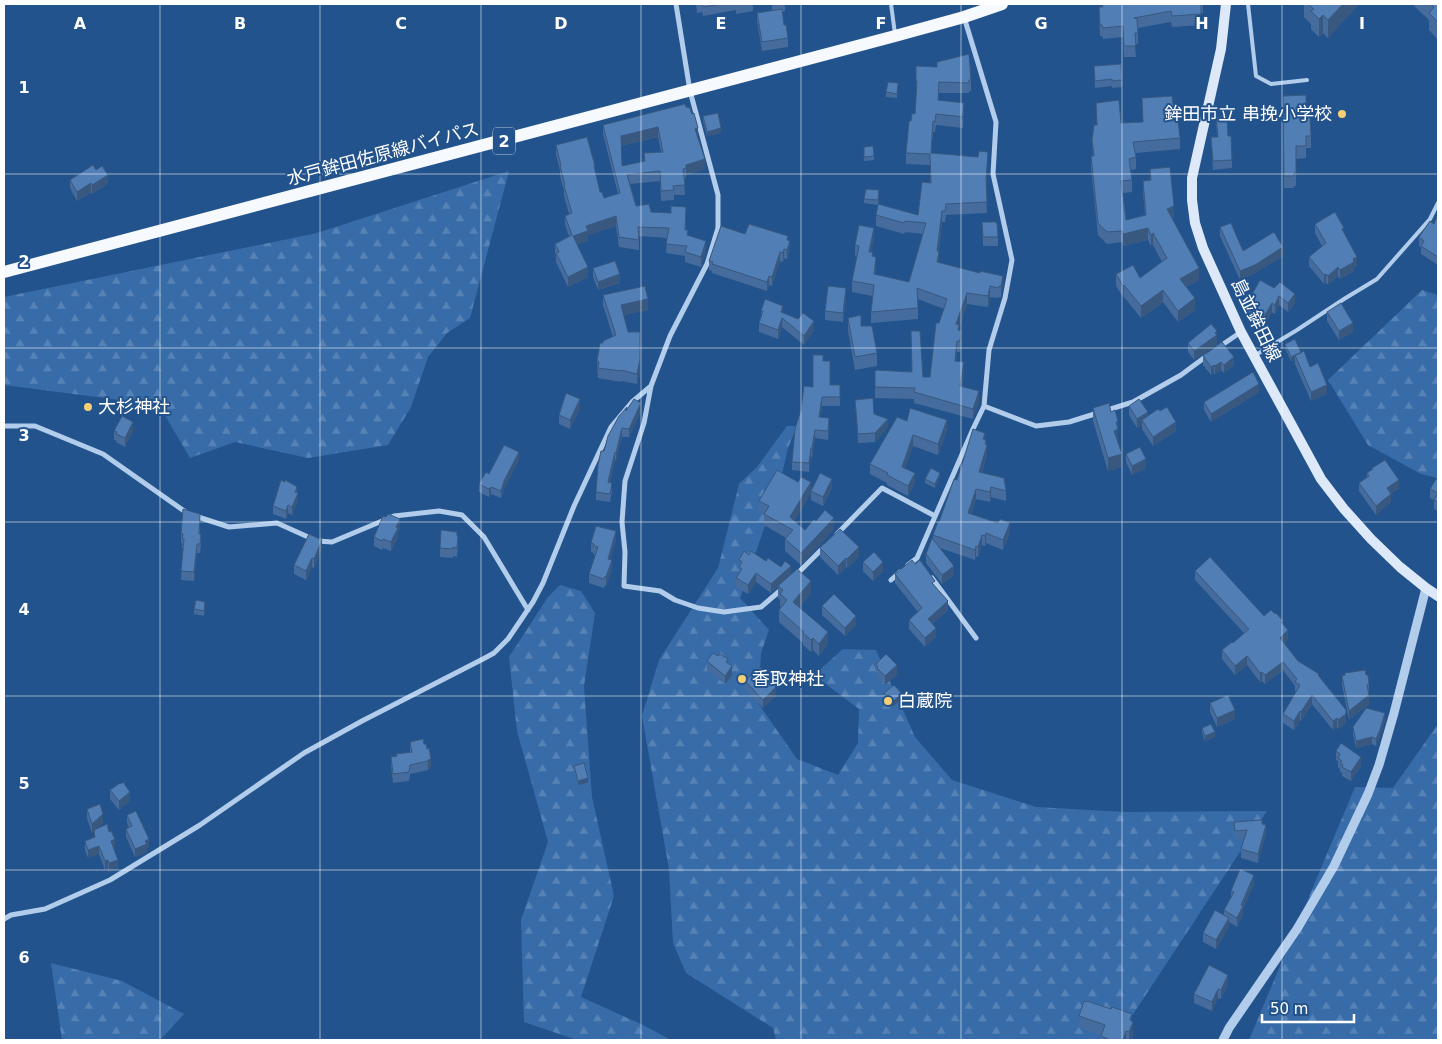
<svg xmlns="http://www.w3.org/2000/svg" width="1442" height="1044" viewBox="0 0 1442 1044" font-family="'DejaVu Sans','Noto Sans JP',sans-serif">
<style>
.forest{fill:url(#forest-firs)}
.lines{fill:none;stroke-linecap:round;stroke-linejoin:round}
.service{stroke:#b2cceb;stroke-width:4}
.minor{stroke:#b2cceb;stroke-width:5}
.tertiary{stroke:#b2cceb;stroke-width:9}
.secondary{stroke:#dde9f9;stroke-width:10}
.primary{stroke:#f6fafe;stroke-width:12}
.wall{fill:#456c9c;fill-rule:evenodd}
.shaded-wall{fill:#38587f}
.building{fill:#507eb5;stroke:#38587f;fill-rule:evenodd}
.grid{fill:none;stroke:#fff;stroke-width:1;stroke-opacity:0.55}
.poi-dot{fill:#f6cf75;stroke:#23538c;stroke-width:2}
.labels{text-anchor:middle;stroke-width:4;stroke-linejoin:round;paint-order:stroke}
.shield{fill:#23538c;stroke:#bdcbdc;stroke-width:1}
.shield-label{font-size:16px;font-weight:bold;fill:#fff}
.poi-label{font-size:18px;fill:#fff;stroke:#23538c;text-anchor:start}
.street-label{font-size:18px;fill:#fff;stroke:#23538c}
.grid-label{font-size:16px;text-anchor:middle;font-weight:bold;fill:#fff;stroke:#23538c;stroke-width:4;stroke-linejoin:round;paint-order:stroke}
</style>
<defs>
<pattern id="forest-firs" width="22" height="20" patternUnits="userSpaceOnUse" patternTransform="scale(1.25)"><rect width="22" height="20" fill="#386ca9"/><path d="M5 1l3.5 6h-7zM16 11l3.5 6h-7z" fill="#5682b6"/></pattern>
</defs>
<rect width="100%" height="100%" fill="#23538c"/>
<path class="forest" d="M509,171L470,318L447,333L428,357L411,407L388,445L308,458L235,442L190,458L159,405L4,385V297L317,233Z
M1422,290L1438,295V478L1421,474L1368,445L1328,380Z
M787,426H797L788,448L780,483L765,490L769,514L740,598L769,630L761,653L758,703L797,759L838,775L858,743L859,709L814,675L843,649L876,650L915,737L952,780L1036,807L1125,812L1267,811L1116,1040H776L773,1028L686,973L673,943L669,869L642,716L659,660L718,568L739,484L757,467Z
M560,585L581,591L595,613L584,686L592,797L614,896L581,997L643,1025L671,1040H577L524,1022L521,920L548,842L517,731L509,657L548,597Z
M1438,724V1040H1249L1355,787L1393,788Z
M51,963L122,981L184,1014L160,1040H62Z"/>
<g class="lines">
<path class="service" d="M891,4L895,34
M1248,4L1256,76L1271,84L1307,80
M1254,356L1297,330L1344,299L1377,279L1430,219L1438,203"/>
<path class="minor" d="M676,4L690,91L718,195V228L707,264L670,336L651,386L644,423L625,481L622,522L625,552L624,586L660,591L675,600L698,608L724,612L761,607L782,589
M1219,347L1241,332
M984,406L1036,426L1069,422L1133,402L1181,375L1208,355
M4,426H35L103,454L187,513
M195,516L229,527L277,523L317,541L332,542L394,516L439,511L462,515L484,537L528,610
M837,534L882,488L935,516
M908,565L917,558L973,429L984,406L989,350L1005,298L1012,260L993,174L996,122L964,17
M797,574L824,547
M932,578L976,638
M891,580L900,572
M4,919L11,915L45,909L110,880L200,825L304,753L362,721L483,659L494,653L508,639L533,602L543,583L574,506L611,427L632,402L651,386"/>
<path class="tertiary" d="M1223,1040L1229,1028L1297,929L1334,866L1368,794L1379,765L1394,713L1426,588"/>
<path class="secondary" d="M1226,4L1221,49L1192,178V200L1195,223L1203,248L1241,332L1321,479L1344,509L1371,539L1400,567L1426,588L1438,596"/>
<path class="primary" d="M4,272L895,36L964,17L1002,4"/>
</g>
<path class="wall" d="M696,4H753V11L736,14V10L703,16L702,12L697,13Z
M772,4H785V11L782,12L784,25L788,38V47L762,51L757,21V13L772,11Z
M1102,4H1203V13H1201V25L1172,27L1171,22L1138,28V44H1135L1136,57H1124L1123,37L1103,39L1102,36H1100L1099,18V7H1102Z
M1304,4H1359L1328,38L1323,33L1319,37L1311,29V24L1304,17Z
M1412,4H1438V40L1429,30V20Z
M916,66L971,80V91H969V93H939L938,101L964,114L963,128L936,125L935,132H933L931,153L988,163L986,185L987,213L946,215L945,222H942L939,251V263L1003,286L1001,297H999V298L990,297L988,307L967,304L959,329L961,341L960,352H957L956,361L964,373L962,386L979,402L973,419L914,403V399L875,398V387L912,372L911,331L923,377H930L939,323L944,309L918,299V319L871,323V312L873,296L852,292V281L857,257L855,256V245L874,239L871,252L876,268L875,274L909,282L923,234L905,232L904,234L876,226V215H918L930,183V165L906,164V153L911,121L915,114L917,92H916Z
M1094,66L1122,80V87L1112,88V86L1095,88Z
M898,88L897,98L886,97V92Z
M1283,96L1306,116L1311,136V148H1306V158L1296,159V186H1294V188H1284Z
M1142,98L1173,104L1180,138V149L1136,153V169L1130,170L1132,180V192L1123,193L1126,220L1145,215L1143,192V181L1150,180V169L1174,218H1172L1199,280L1186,287L1195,310L1178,322L1163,302L1141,318L1124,297H1123L1116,286V274L1140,278L1162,262L1153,245L1151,246L1148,240L1123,246L1122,242L1107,244L1098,235L1091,168V156H1093L1092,140L1096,125L1143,122Z
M685,104L698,138L705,169L686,175V178H684L685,195H674V200L661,201L660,181L630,184L636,206L651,212L686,217L685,230L688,235L706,251L701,267L685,262V256L666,253L667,238L639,236V250L619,247L616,226L588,235V241L577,244L588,277L568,287L556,262V256L555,253V244L569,236L565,225V216L569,214L564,196V191L560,176V171L556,155V145L595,166V171L600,192L604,198L618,194L603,134V125ZM658,137L661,152L644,153V161L622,166L621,146Z
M703,116L721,133L707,136L703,121Z
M1216,117L1232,160V168L1213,170L1211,137H1217Z
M864,147L874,156V160L864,161Z
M96,170L108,183L92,194L91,192L77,201L70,188V180Z
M879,195L878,205L864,203V199Z
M1438,214V265L1421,254V247L1419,246V237L1434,224Z
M982,222L996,223L998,237V246H983Z
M1315,224L1344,233L1357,266L1354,267V271L1340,279L1338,276L1328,285L1326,283L1324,284L1309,266V257L1322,246L1315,233Z
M1220,227L1243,251L1283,256L1255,273L1240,280L1220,236Z
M745,234L788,240L790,250L787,259L784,258L783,262L780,261L772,286L769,285L767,291L712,273V271L709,270V261Z
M593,268L620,283L598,290L593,277Z
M1274,288L1295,303L1288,312L1279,305L1275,314L1272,312L1265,324L1246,314V305Z
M603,295L648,310L623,315L640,371L637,384L621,381V382L598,378L597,361L603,343L613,337L603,305Z
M846,297L843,322L825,320V311Z
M761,311L783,313L814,330L804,345L782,327L778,339L759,332V323L761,317Z
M1327,312L1353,332L1339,340L1327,321Z
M848,318L861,326L877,353V366L855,370L848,331Z
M1217,331V344L1194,360L1188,352V343Z
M1285,344L1301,353L1327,394L1311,401L1295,364V360L1291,361L1285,348Z
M1203,356L1234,365L1224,373L1221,370L1215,374L1214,373L1211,375L1203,365Z
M823,361L830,385H840V406H822L820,418L829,427L828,440L815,438L812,457H811L809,472L792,470V462L813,387Z
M1259,392L1211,422L1204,410V402Z
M855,400L874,414L888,427L875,442L858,443Z
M1129,406L1148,416L1160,411L1176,431L1153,446L1142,429V425L1137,428L1129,415Z
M580,408L570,429L559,424V415Z
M1093,408L1111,412L1118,421V442L1122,467L1108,471L1093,421Z
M627,410L641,411L629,437H622L616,461L615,460L610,483L612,491L610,502L596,500V492L604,451Z
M907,421L947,430L938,455L913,446L905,468L915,483L908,496L887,485V483L870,474V464Z
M114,431H133L125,447L116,442V440H114Z
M985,439L986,445L987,455L982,472L1006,491V501L991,497L990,502L976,499L971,514L1010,533L1003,550L986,543L985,546L982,545L978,557L976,556L975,560L940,548L954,575L942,584L926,563V554L933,538V535L957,480Z
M1126,454L1146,468L1132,475L1126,462Z
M519,460L504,489L501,498L491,494L489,497L479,492V484L489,474Z
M1372,468L1399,488L1391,494V502L1376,515L1359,491V483L1367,477V473L1372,470Z
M940,477L935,488L925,483V479Z
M1438,480V511L1434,509V500L1430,498V489Z
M297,488L298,501L292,515L288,513L286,519L273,514V506Z
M832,488L823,506L811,500V491Z
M811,493L794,521L805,530L816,521L834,529L801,565L785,551V539L786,538L764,525V515L759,512V501Z
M200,523V534L201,543L200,553H197L194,581L181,580L183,548H182V543H181V534Z
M400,528L398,532V537L391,551L383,548L382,550L374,546V537Z
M457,536L458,545L457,557L453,556V558L440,557V548Z
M616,540L610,560L612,569L606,586L605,585L604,588L589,583V574L595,555H594V553L591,552V543Z
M820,548L859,556L847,568L846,567L838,575L820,557Z
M322,549L314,568L312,567L306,580L294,574V565Z
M749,555L791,575L811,593L799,607L828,644L819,656L813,650L811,652L803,645V643L779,622V610L781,607L780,606V600L778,598V587L771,593L756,582L748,594L736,587V578L739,575V560Z
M863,562L883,571L873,581L863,571Z
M915,564L935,587L948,610L932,624L936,637L925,647L909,629V620L918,612L895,583V574Z
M1195,571L1264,616L1283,624L1288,639L1284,643L1298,661L1319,676L1346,714V723L1338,729L1337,727L1333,730L1312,704L1301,721L1300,720L1294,730L1283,723V714L1296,692L1295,691V686L1283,670L1265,684L1262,681L1260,682L1247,665L1235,675L1222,659V650L1233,643L1244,633L1195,580Z
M205,606L204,616L194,614V609Z
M822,606L856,625L845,636L822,615Z
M707,661L728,664L732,675L725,684L707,670Z
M876,664L897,674L885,685L877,677V674L876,673Z
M1366,675L1369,684V704L1349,720L1342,685V676Z
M767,678L776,696L763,708L745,689V681Z
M884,693L902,699L892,707L884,697Z
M1210,703L1235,719L1217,727L1210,712Z
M1385,721L1380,737L1376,746L1372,744L1356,748L1353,735V727Z
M1202,728L1215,737L1205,741L1202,732Z
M423,739L431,768L428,769V770L410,774L409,781L393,783L391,766V757L396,756L410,752V742Z
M1336,751L1361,766L1351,781L1342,776V773L1340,772V769L1338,767V761L1336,760Z
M574,766L588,783L578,785L574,771Z
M121,784L130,801L119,810L110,799V790Z
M87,809L103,823L95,830L115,848H114L118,868L109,872L108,869L105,870L99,854L88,858L85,850V841L94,838V831L92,833L87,818Z
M127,815L149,847L147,848V852L135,857L126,837V829L129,828L127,823Z
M1234,822L1266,833L1258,863L1241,858V849L1244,839H1235Z
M1254,884L1243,910V915L1237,927L1229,922V927L1216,949L1203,942V933L1224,915V910L1231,898V891Z
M1228,984L1221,999L1218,998L1212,1011L1194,1003V994Z
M1079,1016L1132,1021L1133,1034L1131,1040H1101V1035L1079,1028Z"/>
<path class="shaded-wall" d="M1343,4H1359L1328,38V20Z
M1323,15V33L1319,37V19Z
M964,103V114L963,128V117Z
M658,127V137L621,146V136Z
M698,128V138L695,129Z
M721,128V133L707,136V132Z
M988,152V163L986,190V179Z
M705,159V169L686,175V165Z
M108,175V183L92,194V185Z
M91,183V192L77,201V192Z
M1174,206V218L1167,220V209Z
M942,211V222L938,257L939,252V262L937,273V251Z
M616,216V226L588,235V241L573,246V236L586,226Z
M874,228V239L869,262V252Z
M1148,228V240L1123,246V234Z
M1153,233V245L1151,246V235Z
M706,241V251L701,267V257Z
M790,241V250L787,259V250Z
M1283,247V256L1255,273L1240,280V271Z
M784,249V258L783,262V253Z
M780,252V261L772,286V277Z
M876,257V268L874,285V274Z
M1357,257V266L1354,267V271L1340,279V270L1353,259Z
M588,267V277L568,287V277Z
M1338,267V276L1328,285V276Z
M1199,268V280L1180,290V279Z
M620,274V283L598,290V282Z
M1326,274V283L1324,284V275Z
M769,276V285L767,291V282Z
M1003,276V286L1001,297V286Z
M1124,285V297H1123V286Z
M990,286V297L988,307V296Z
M846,288V297L843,322V313Z
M1163,290V302L1141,318V306Z
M967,293V304L959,329V335L956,324Z
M1295,294V303L1288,312V303Z
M1279,296V305L1275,314V305Z
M1195,298V310L1178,322V311Z
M648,299V310L621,316V305Z
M1272,303V312L1265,324V315Z
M783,306L782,327L778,339V330L781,312Z
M814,321V330L804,345V336Z
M1353,323V332L1339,340V331Z
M1217,331V344L1194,360V351Z
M957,341V352L955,372V361Z
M1295,355V360L1291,361V357Z
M1234,357V365L1224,373V365Z
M640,360V371L637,384V374Z
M964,362V373L960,396V386Z
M1221,362V370L1215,374V366Z
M1214,365V373L1211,375V367Z
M1259,384V392L1211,422V414Z
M1327,385V394L1311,401V392Z
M979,391V402L973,419V409Z
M822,397V406L819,426V417Z
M580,399V408L570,429V420Z
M641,403V411L629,437V429Z
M1148,412V421L1142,420V425L1137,428V419Z
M888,419V427L875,442V433Z
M947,420V430L938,455V444Z
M1118,421V443L1114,431L1116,422Z
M133,422V431L125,447V438Z
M1176,422V431L1153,446V437Z
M622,428V437L616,461V453Z
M815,430V438L812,457V448Z
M913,435V446L902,477V467Z
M986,440V448L987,445V455L979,482V472Z
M811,448V457L809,472V463Z
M519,452V460L504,489L501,498V491L504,481Z
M615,452V460L608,491V482Z
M1122,454V467L1108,471V458Z
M1146,459V468L1132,475V466Z
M915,473V483L908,496V486Z
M940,473V477L935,488V484Z
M832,479V488L823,506V497Z
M1399,480V488L1391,494V502L1376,515V506L1387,488Z
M811,482V493L790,529V517Z
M491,487V494L489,497V489Z
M991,487V497L990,502V492Z
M297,488L298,501L292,515V507L295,492Z
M976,489V499L968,523V513Z
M288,505V513L286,519V511Z
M834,518V529L801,565V553Z
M400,519V528L398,532V537L391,551V542Z
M1010,523V533L1003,550V540Z
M616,531V540L608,568V559Z
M986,533V543L985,546V536Z
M982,535V545L978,557V547Z
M322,540V549L314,568V559Z
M197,544V553L194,581V572Z
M976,546V556L975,560V550Z
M859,547V556L847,568V559Z
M312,558V567L306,580V571Z
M846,558V567L838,575V566Z
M612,560V569L606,586V577Z
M883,562V571L873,581V572Z
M791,566V575L771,593V584Z
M954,566V575L942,584V575Z
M756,573V582L748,594V585Z
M811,581V593L793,614V602Z
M948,601V610L928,628V619Z
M856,616V625L845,636V628Z
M936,628V637L925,647V638Z
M1288,630V639L1280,647V638Z
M828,632V644L819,656V644Z
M813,638V650L811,652V640Z
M1247,656V665L1235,675V666Z
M1283,662V670L1265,684V675Z
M897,665V674L885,685V676Z
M732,666V675L725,684V676Z
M1262,672V681L1260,682V673Z
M776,687V696L763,708V700Z
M902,694V699L892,707V702Z
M1312,695V704L1301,721V712Z
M1369,695V704L1349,720V711Z
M1235,710V719L1217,727V718Z
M1300,711V720L1294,730V721Z
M1385,713V721L1380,737L1376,746V739Z
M1346,714V723L1338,729V720Z
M1337,718V727L1333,730V721Z
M1215,732V737L1205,741V736Z
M1372,737V744L1356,748V741Z
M1361,757V766L1351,781V772Z
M431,759V768L428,769V760Z
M588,778V783L578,785V781Z
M130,792V801L119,810V801Z
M103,814V823L92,833V824Z
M1266,825V833L1258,863V854Z
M115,839V848L111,850V841Z
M149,839V847L147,848V852L135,857V849L145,841Z
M99,846V854L88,858V850Z
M108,860V869L105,870V861Z
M118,860V868L109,872V863Z
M1254,875V884L1243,910V915L1237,927V918Z
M1229,918V927L1216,949V940Z
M1228,975V984L1221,999V990Z
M1218,989V998L1212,1011V1002Z
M1132,1014V1025L1133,1022V1034L1131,1040H1129L1130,1020Z
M1126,1031V1040H1123Z"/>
<path class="building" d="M702,4H722L703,7Z
M1102,4H1201V14L1172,16L1171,11L1134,18L1137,19L1138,33H1135L1136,46H1124L1123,26L1103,28L1102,25H1100L1099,7H1103Z
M1308,4H1343L1328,20L1323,15L1319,19L1311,11L1314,9Z
M1430,4H1438V22L1429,13L1434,7Z
M782,9L784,25H786L788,38L762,42L757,13Z
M969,54L971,80H969V83L939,82L938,100L964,103L963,117L936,114L935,122L933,121L931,153L978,157L979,151L988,152L986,179L987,202L946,204L945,211H942L937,251L939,252L937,262L980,273V271L1003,276L1001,286H999V288L990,286L988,296L967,293L956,324L959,325L958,330L961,331L960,341H957L955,361L964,362L960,386L979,391L973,409L914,392L915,388L875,387V370L912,372L911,331H920L923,377H930L936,323H939L947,299L917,288L918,308L871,312L874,285L852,281L859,246L855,245L859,225L874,228L869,252H873L872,256L876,257L874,274L909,282L926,223L905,221L904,223L876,215L878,204L918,215L922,182L931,183L930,154L906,153L909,121H911L912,113L915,114L917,81H916V66L937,67V62Z
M1121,64L1122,80L1112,81V79L1095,81L1094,66Z
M888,82L898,83L897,94L886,92Z
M1306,95V116H1310L1311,136H1306V146H1296V174L1294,173V176H1284L1283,96Z
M1172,96L1173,104H1176L1180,138L1133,142L1136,157L1129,159L1132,180L1121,181L1126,220L1146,215L1143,181L1151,180L1150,169L1170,167L1174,206L1167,209L1199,268L1180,279L1195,298L1178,311L1163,290L1141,306L1124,285L1123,286L1116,274L1133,265L1140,278L1167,258L1153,233L1151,235L1148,228L1123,234L1122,231L1107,232L1098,223L1091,156H1094L1092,140L1094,125H1097L1096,103L1119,100L1121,123L1143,122L1142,98Z
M685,104L686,107L690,108L692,114L694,113L698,128L695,129L705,159L686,165V168L683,169L685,185L673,186L674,190L661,191L660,171L627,175L636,206L649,204L651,212L671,213V206L686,207L685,230H688L687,235L706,241L701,257L685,252L687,246L666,244L669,228L638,227L639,240L619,237L616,216L586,226L588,231L573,236L588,267L568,277L556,253L559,252L555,244L572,235L565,216L572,213L564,186L565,185L560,166H561L556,145L587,137L595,166H594L600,192H602L604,198L620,193L603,125ZM658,127L663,152L644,153L645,161L622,166L621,136Z
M718,113L721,128L707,132L703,116Z
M1227,116L1228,136H1231L1232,160L1213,161L1211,137H1218L1216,117Z
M873,146L874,156L864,157V147Z
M93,165L96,170L102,166L108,175L92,185L91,183L77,192L70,180Z
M866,189L879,190L878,200L864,199Z
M1335,212L1344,228L1342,229L1357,257L1353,259L1354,262L1340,270L1338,267L1328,276L1326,274L1324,275L1309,257L1326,243L1315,224Z
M1438,214V257L1421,246L1424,241L1419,237L1430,221L1434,224Z
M982,222H996V223H997L998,237H983Z
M1231,223L1243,251L1274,232L1283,247L1255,265L1240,271L1220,227Z
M749,224L788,236L787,240L790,241L787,250L784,249L783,253L780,252L772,277L769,276L767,282L712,264L713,262L709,261L721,226L745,234Z
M615,261L620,274L598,282L593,268Z
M1260,280L1274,288L1280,282L1295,294L1288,303L1279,296L1275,305L1272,303L1265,315L1246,305Z
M645,286L648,299L621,305L628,332H640V360L637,374L621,370V371L598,368L599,362L597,361L600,343H603V341L616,335L603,295Z
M828,286L846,288L843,313L825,311Z
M765,299L783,306L781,312L798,319L803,313L814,321L804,336L782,318L778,330L759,323L763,311H761Z
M1341,303L1353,323L1339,331L1327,312Z
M861,315V326H872L877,353L855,357L848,318Z
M1211,324L1217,331L1215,333L1217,335L1194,351L1188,343Z
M1295,339L1301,353L1291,357L1285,344Z
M1222,342L1234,357L1224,365L1221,362L1215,366L1214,365L1211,367L1203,356Z
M1304,351L1310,367L1318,363L1327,385L1311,392L1295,355Z
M813,355H823V361H830V385H840V397H822L819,417L829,418L828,431L815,430L812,448H811L809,463L792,462L795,429L801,410L804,386L813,387Z
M1253,372L1259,384L1211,414L1204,402Z
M566,393L580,399L570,420L559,415Z
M873,398L874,414L888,419L875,433L858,434L855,400Z
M634,399L641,403L629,429L622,428L616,453L615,452L608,482L612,483L610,494L596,492L598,465L601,451H604L608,436L619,416L627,407L626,411Z
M1139,399L1148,412L1137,419L1129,406Z
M1109,403L1111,412L1115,410L1118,421L1116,422L1118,429L1114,431L1122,454L1108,458L1093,408Z
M1167,407L1176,422L1153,437L1142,420L1158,409L1160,411Z
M910,408L947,420L938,444L913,435L902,467L915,473L908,486L887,475L888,473L870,464L897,417L907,421Z
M122,416L133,422L125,438L116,434L117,432L114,431Z
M973,429L985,433L983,439L986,440L985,444L987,445L979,472L1004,478L1006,491L991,487L990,492L976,489L968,513L998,523L1000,519L1010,523L1003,540L986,533L985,536L982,535L978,547L976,546L975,550L933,535L938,521L939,522L954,479L957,480Z
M504,445L519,452L504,481L501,491L491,487L489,489L479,484L486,472L489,474Z
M1140,447L1146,459L1132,466L1126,454Z
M1385,460L1399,480L1387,488L1391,494L1376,506L1359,483L1369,476L1367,473L1373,469L1372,468Z
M931,468L940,473L935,484L925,479Z
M777,470L798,482L801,477L811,482L790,517L805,530L814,519L816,521L825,510L834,518L801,553L785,539L793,530L764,514L769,506L759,501Z
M820,473L832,479L823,497L811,491Z
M1436,479L1438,480V502L1434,500L1438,493L1430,489Z
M281,480L285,482V480L296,486L297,488L295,492L298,493L292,507L288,505L286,511L273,506Z
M183,509L200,514L199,534H201L200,544H197L194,572L181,571L184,539H182L183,534H181Z
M388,514L400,519L396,527L398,528L391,542L383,539L382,541L374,537L383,516L386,517Z
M596,526L616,531L608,559L612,560L606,577L605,576L604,579L589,574L598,547L594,546V544L591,543Z
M840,529L859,547L847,559L846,558L838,566L820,548Z
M441,530L457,532V536H458L457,548L453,547V549L440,548Z
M309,534L322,540L314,559L312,558L306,571L294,565Z
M932,538L954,566L942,575L926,554Z
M744,551L749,555L751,551L766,561L768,558L781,567L785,561L791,566L771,584L756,573L748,585L736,578L742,569L739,567L742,562L739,560Z
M874,552L883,562L873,572L863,562Z
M1210,557L1264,616L1271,610L1275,614L1276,613L1283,621L1281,622L1288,630L1280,638L1298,661L1319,674L1318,675L1346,710V714L1338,720L1337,718L1333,721L1312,695L1301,712L1300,711L1294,721L1283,714L1300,685L1295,682L1297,679L1283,662L1265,675L1262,672L1260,673L1247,656L1235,666L1222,650L1232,642L1233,643L1249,629L1195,571Z
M912,560L915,564L920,560L935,581L932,583L948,601L928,619L936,628L925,638L909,620L922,608L895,574Z
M797,569L811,581L793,602L828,632L819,644L813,638L811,640L803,633L804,632L779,610L787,600L780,594L783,590L778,586Z
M834,594L856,616L845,628L822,606Z
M196,600L205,602L204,611L194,609Z
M713,653L718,656L720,654L728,659L726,662L732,666L725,676L707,661Z
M886,654L897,665L885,676L877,668L878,667L876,664Z
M760,667L767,675L766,677L776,687L763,700L745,681Z
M1365,670L1366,675H1368L1369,684L1367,685L1369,695L1349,711L1342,676L1345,675V673Z
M894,685L902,694L892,702L884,693Z
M1228,695L1235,710L1217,718L1210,703Z
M1366,708L1385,713L1380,730L1376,739L1372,737L1356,741L1353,727Z
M1211,724L1215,732L1205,736L1202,728Z
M423,739L424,744H426L427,749L429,748L431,759L428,760V761L410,765L409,772L393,774L391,757L397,756L396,754L412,752L410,742Z
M1341,743L1361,757L1351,772L1342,767L1343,765L1340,763L1342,761L1338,758L1340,754L1336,751Z
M584,763L588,778L578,781L574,766Z
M123,782L130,792L119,801L110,790L120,783L121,784Z
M100,804L103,814L92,824L87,809Z
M136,811L149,839L145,841L147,844L135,849L126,829L132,826L127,815Z
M1262,820V824L1266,825L1258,854L1241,849L1247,830L1235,831L1234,822Z
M107,824L109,832L111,831L115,839L111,841L118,860L109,863L108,860L105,861L99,846L88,850L85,841L95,837L94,830Z
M1240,869L1254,875L1241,905L1243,906L1237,918L1224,910L1234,892L1231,891Z
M1215,910L1229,918L1216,940L1203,933Z
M1209,965L1228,975L1221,990L1218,989L1212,1002L1194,994Z
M1084,1001L1086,1002L1087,1001L1111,1009L1112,1007L1132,1014L1130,1020L1133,1022L1129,1032L1126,1031L1123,1040H1111L1101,1036L1105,1025L1079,1016Z"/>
<path class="grid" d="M160,4V1040M320,4V1040M481,4V1040M641,4V1040M801,4V1040M961,4V1040M1122,4V1040M1282,4V1040M4,174H1438M4,348H1438M4,522H1438M4,696H1438M4,870H1438"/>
<g class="poi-dot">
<circle cx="1342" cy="114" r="5"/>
<circle cx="88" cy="407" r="5"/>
<circle cx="742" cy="679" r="5"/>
<circle cx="888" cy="701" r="5"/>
</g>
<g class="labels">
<rect class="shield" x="493" y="127.5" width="22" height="27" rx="4"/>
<g class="shield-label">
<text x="504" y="147">2</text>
</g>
<g class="poi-label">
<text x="1332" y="120" text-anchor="end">鉾田市立 串挽小学校</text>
<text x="98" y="413">大杉神社</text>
<text x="752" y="685">香取神社</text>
<text x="898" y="707">白蔵院</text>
</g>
<g class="street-label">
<text transform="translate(383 154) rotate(-15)" y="6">水戸鉾田佐原線バイパス</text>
<text transform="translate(1256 320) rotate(64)" y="6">島並鉾田線</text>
</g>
</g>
<g class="grid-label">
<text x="80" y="29">A</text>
<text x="240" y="29">B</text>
<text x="401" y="29">C</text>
<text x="561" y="29">D</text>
<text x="721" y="29">E</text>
<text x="881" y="29">F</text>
<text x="1041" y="29">G</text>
<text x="1202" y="29">H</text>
<text x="1362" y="29">I</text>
<text x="24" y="93">1</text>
<text x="24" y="267">2</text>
<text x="24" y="441">3</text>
<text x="24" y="615">4</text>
<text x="24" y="789">5</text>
<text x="24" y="963">6</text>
</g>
<rect width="1442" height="1044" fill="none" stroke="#ffffff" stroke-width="10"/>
<path d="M1262 1014v8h92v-8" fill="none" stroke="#ffffff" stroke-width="2.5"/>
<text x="1270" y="1014" font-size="15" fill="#ffffff" stroke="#23538c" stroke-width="4" paint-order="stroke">50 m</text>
</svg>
